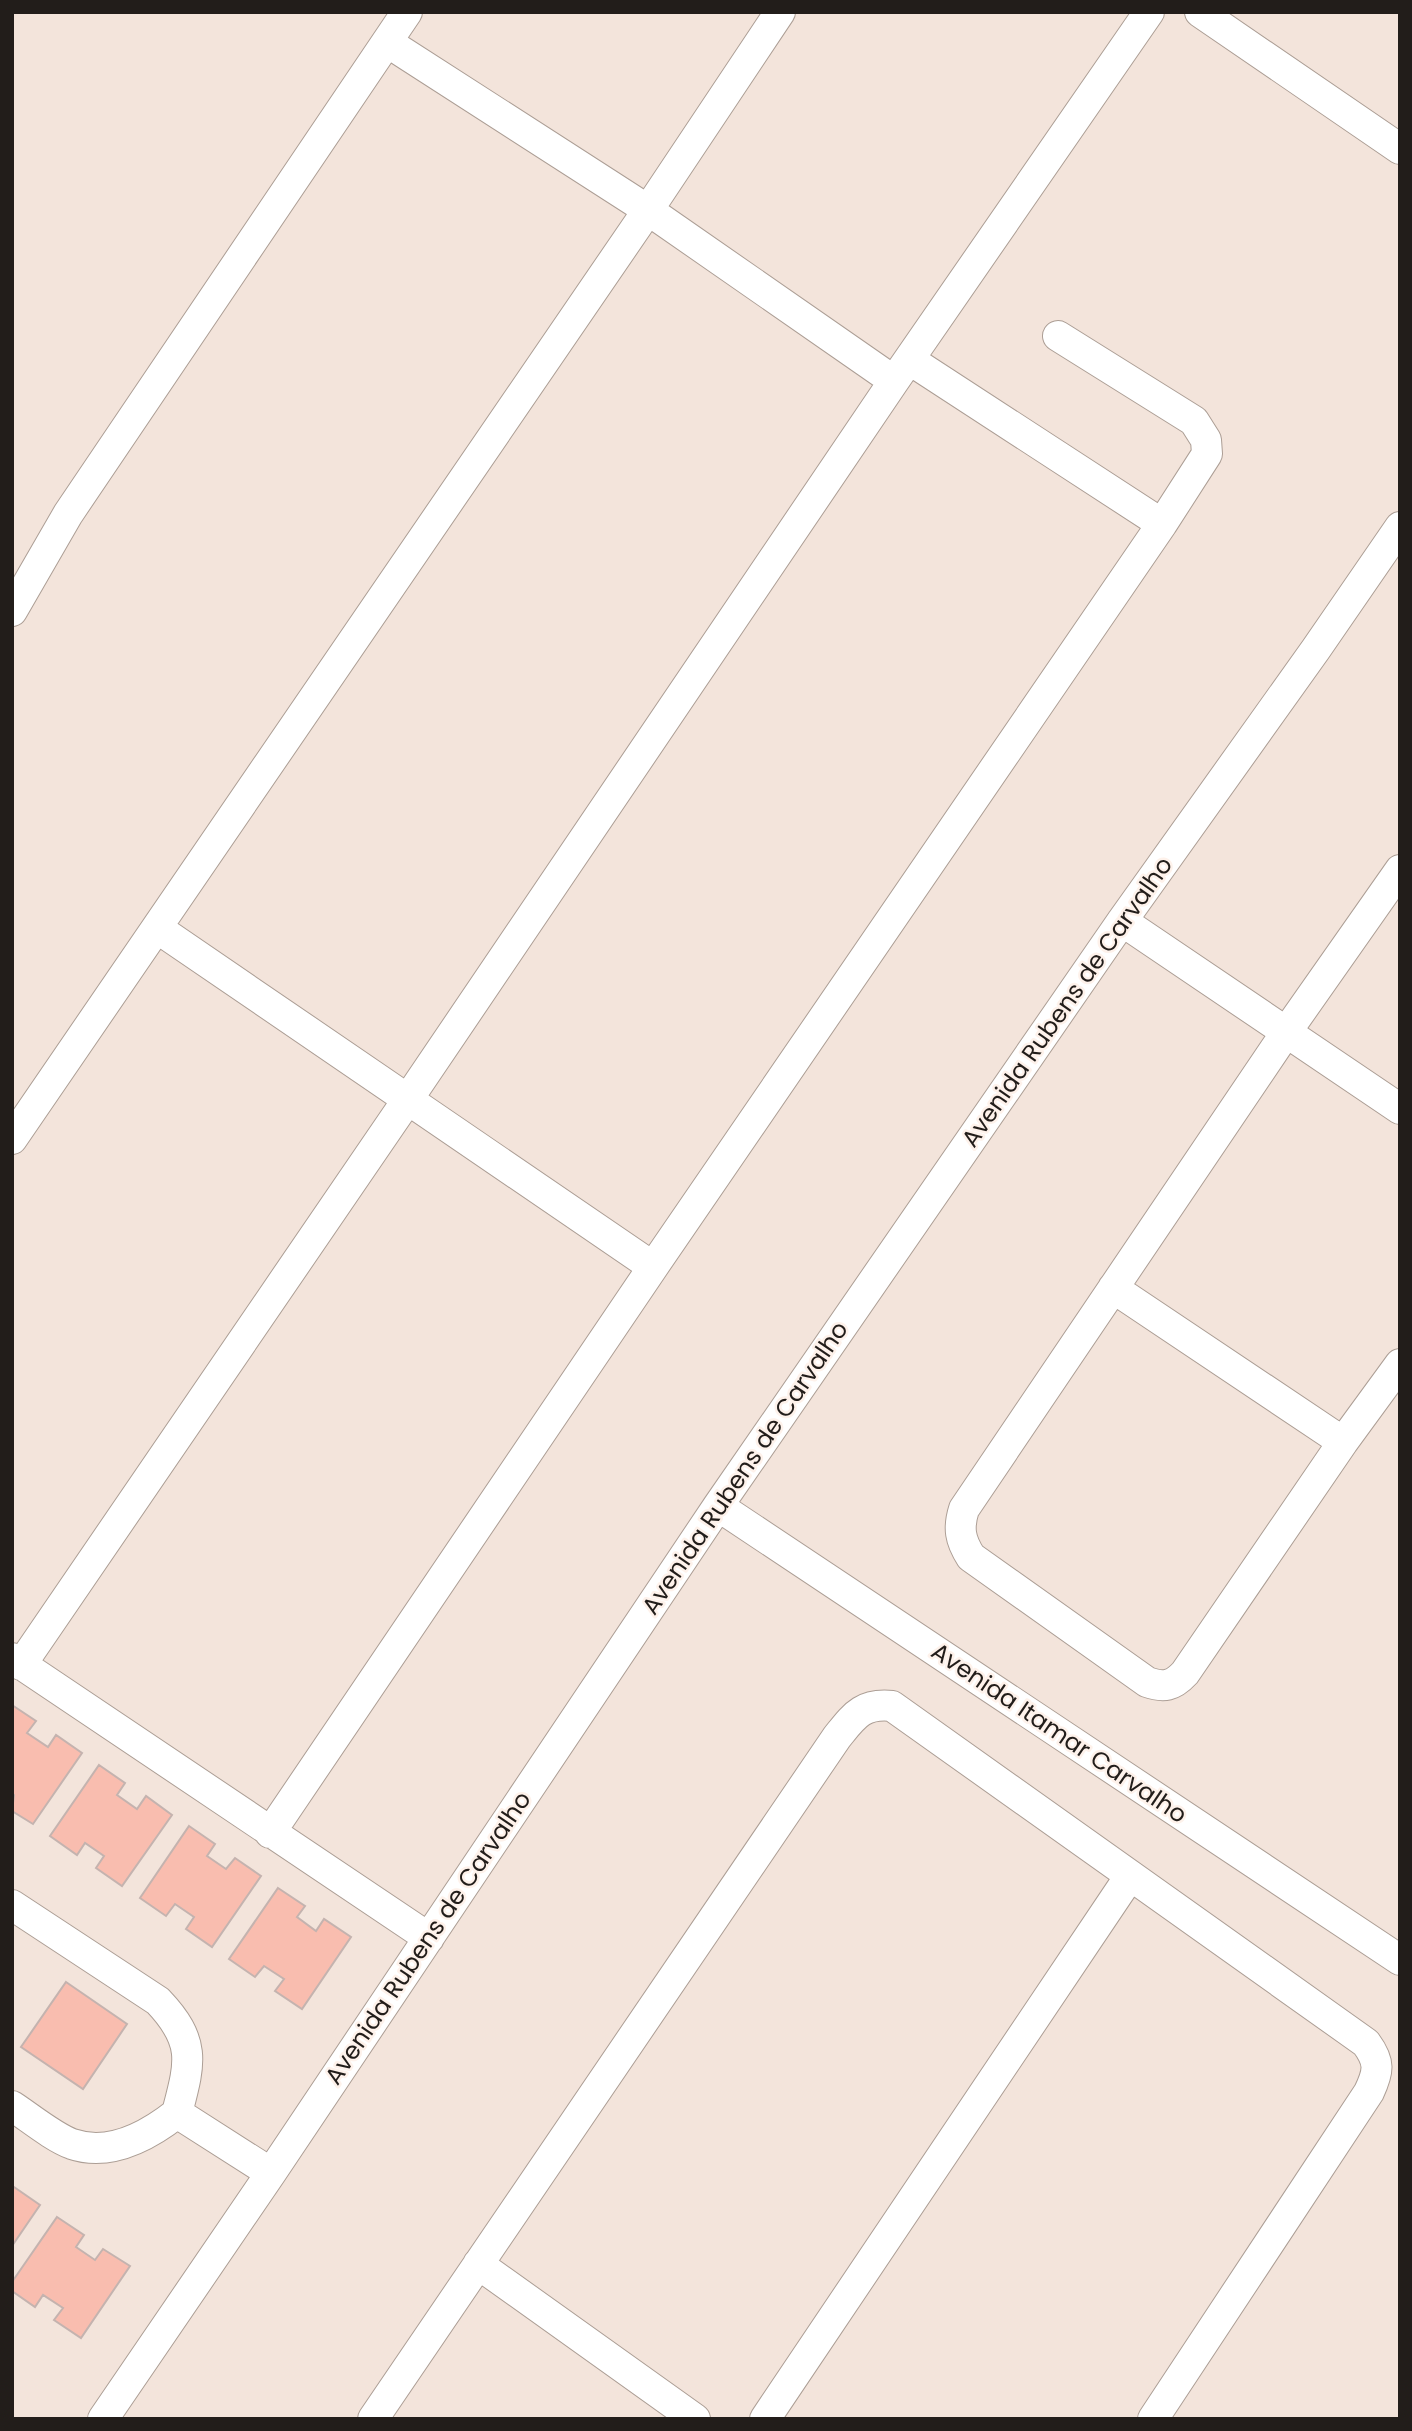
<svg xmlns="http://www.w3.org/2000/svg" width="1412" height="2431" viewBox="0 0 1412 2431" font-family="Poppins,sans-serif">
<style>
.building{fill:#f9bdaf;stroke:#c4b3af;stroke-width:2}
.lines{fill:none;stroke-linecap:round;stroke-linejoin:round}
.minor-casing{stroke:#ac9e95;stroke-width:32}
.minor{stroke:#fff;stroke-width:30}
.labels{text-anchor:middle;stroke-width:5;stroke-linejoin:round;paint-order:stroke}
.street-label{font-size:24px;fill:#221d1a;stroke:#fef2eb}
</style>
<rect width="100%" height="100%" fill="#f3e4db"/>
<path class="building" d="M12,1705L36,1721L27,1733L48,1747L56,1735L82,1753L33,1824L12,1811L14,1795L12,1793Z
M99,1765L125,1783L117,1795L137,1809L146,1796L172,1815L122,1886L96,1868L104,1856L85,1843L77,1855L50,1836Z
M189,1826L215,1844L207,1856L226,1869L235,1858L261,1876L212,1947L186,1929L194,1917L175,1904L166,1916L140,1898Z
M278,1888L305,1906L297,1917L316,1931L324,1919L351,1937L302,2009L275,1991L284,1979L264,1966L255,1977L229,1959Z
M66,1982L127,2024L83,2089L21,2047Z
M14,2187L40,2205L12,2246V2189Z
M57,2217L84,2235L76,2247L95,2260L103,2249L130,2266L81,2338L54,2320L63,2308L43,2295L35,2307L12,2291V2282Z"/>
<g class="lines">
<defs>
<path id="minor" d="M1200,12L1400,149
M387,42L648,210L894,381
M910,360L1162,524L1207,454L1206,440L1194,421L1058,336
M12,611L68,514L407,12
M1400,870L1287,1031L964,1509C958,1528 960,1540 971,1557L1147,1682C1164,1688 1173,1686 1185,1673L1343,1442L1400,1364
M1122,921L1400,1109
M157,928L653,1267
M12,1139L648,210L780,12
M1113,1288L1343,1442
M718,1506L1400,1960
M12,1658L429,1938
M21,1665L408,1099L894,381L1149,12
M270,1833L653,1267L1162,524
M12,1905L158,2001C197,2042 190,2063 177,2113L271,2173
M12,2106C29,2117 53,2137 72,2144C110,2157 148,2136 177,2113
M478,2264L695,2419
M103,2419L271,2173L718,1506L1122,921L1316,649L1400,527
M373,2419L837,1737C854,1716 862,1703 892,1706L1366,2043C1380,2062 1379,2071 1369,2092L1153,2419
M765,2419L1130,1876"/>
</defs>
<use href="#minor" class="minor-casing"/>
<use href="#minor" class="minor"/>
</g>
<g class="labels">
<g class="street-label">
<text transform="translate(1067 1002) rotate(-55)" y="8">Avenida Rubens de Carvalho</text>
<text transform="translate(745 1468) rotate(-56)" y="8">Avenida Rubens de Carvalho</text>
<text transform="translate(1059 1733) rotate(34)" y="8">Avenida Itamar Carvalho</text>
<text transform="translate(428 1938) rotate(-56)" y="8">Avenida Rubens de Carvalho</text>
</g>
</g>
<rect width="1412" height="2431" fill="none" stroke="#221d1a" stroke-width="28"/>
</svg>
